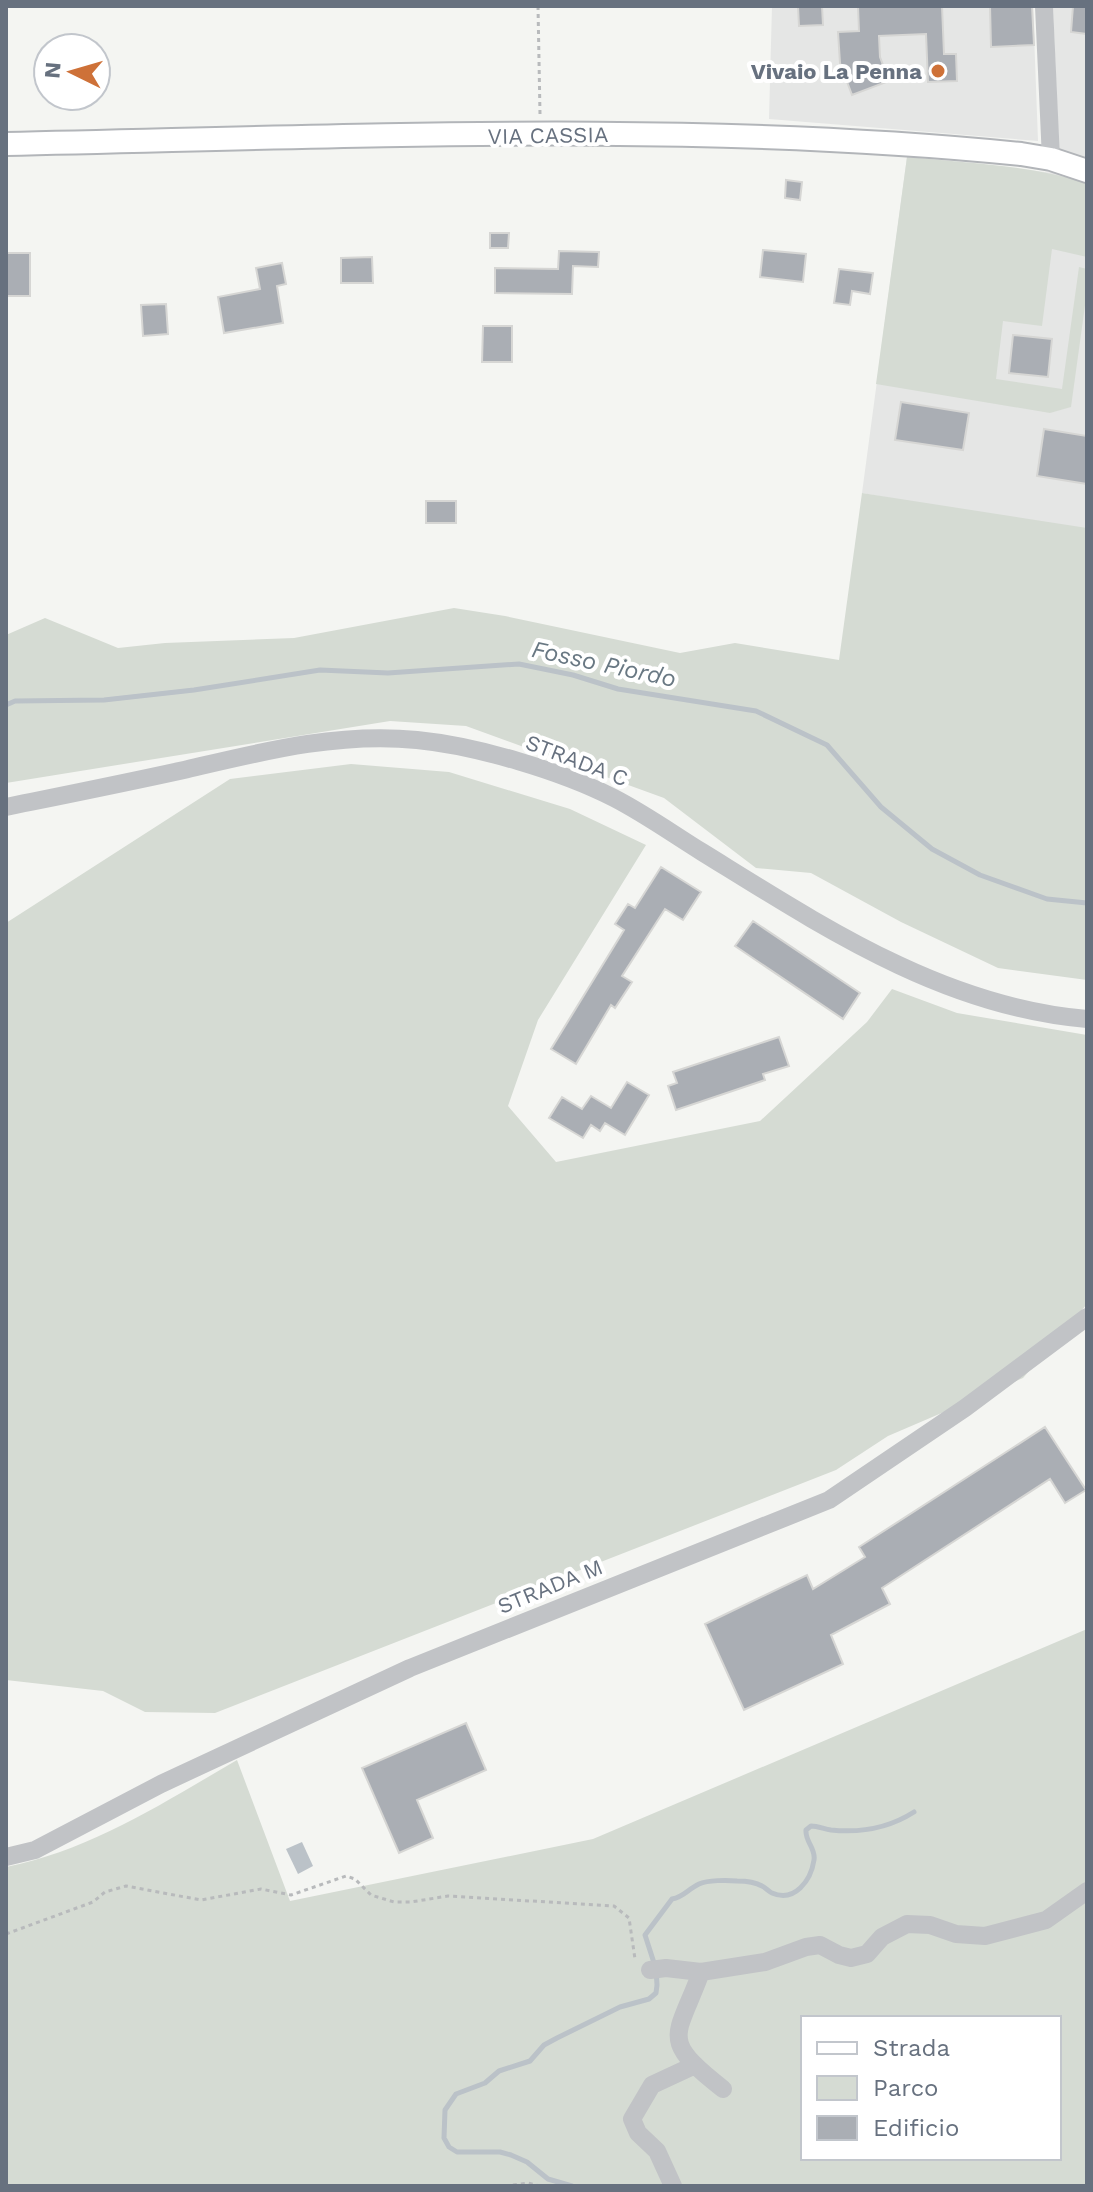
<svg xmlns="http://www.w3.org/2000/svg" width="1093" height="2192" viewBox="0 0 1093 2192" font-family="'Work Sans',sans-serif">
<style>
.built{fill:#e5e6e5}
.green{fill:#d5dbd3;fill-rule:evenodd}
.water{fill:#bbc2c8}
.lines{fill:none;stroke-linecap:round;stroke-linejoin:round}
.stream{stroke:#bbc2c8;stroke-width:5}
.building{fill:#aaaeb4;stroke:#d6d6d4;stroke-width:2}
.major-casing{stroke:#b2b5b9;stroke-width:26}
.path{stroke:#b8babc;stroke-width:3;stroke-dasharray:4 4;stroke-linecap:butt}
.minor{stroke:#c1c3c6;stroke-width:18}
.major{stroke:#fff;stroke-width:22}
.poi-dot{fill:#ce7138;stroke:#fff;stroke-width:3}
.labels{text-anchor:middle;stroke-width:8;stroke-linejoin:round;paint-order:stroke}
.poi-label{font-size:22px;font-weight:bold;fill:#67717f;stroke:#fff;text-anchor:end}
.street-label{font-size:22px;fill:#67717f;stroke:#fff}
.water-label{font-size:24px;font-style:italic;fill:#697883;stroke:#fff}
</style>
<rect width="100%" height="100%" fill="#f4f5f2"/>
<path class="built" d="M772,6H1033L1038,141L769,119Z
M1053,6H1087V160L1059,150Z
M907,157L1054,173L1087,186V533L862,493Z"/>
<path class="green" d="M907,157C968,163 1029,165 1087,183V257L1052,249L1042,326L1003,321L996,379L1062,389L1079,267L1087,269V291L1071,407L1050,413L876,384Z
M862,493L1087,528V980L998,968L901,922L811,873L756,868L664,798L466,726L390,721L6,783V635L45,618L118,648L165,643L294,638L454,608L505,616L680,653L735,643L839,660Z
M351,764L449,772L570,809L646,845L538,1020L508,1106L556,1162L760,1121L867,1022L892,989L957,1013L1087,1035V1304L1023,1378L888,1436L836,1470L215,1713L145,1712L103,1691L6,1680V923L230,779Z
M1087,1629V2186H6V1867C91,1850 163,1803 237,1760L290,1901L593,1839ZM803,2018H1059V2158H803Z"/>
<path class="water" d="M302,1842L313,1866L298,1874L286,1849Z"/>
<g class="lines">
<path class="stream" d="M6,705L15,701L104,700L194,690L320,670L388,673L519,664L573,675L618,689L756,711L827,745L881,807L932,849L980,875L1047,899L1087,903
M572,2186L548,2179L527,2162L511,2155L500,2152H457L449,2147L444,2138L445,2110L456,2094L485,2083L499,2071L530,2061L544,2045L557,2038L620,2007L649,1999L656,1993L657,1985L656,1969L645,1935L672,1899C684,1897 688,1889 699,1884C708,1880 727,1880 737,1881C744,1881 755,1882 762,1886C763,1886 771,1893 772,1893C795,1903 811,1880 814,1860C816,1848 805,1842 806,1830L811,1826C818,1826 824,1829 831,1830C860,1833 889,1828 914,1812"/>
</g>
<path class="building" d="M798,6H822L823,25L799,26Z
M858,6H942L944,54H956L957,81L928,82L926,34L879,36L880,57L889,81L852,95L840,63L838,32L859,31Z
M990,6H1032L1034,45L991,47Z
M1073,6H1087V34L1071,32Z
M786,180L802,182L800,200L785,198Z
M490,233H509L508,248H490Z
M763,250L806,254L803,282L760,277Z
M559,251L599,252L598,267L573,266L572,294L495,293V268L558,269Z
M6,253H30V296H6Z
M372,257L373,283H341V258Z
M282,263L286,284L277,286L283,323L224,333L218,297L260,289L256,268Z
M839,269L873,273L870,294L852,291L850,305L834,303Z
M166,304L168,334L143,336L141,305Z
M483,326H512V362H482Z
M1013,335L1052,339L1048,377L1009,373Z
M901,402L969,413L963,450L895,440Z
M1044,429L1087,436V484L1037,476Z
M426,501H456V523H426Z
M661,867L701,892L683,920L665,909L622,976L632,982L615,1008L611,1005L576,1064L551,1049L624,930L615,924L628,904L635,908Z
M753,921L860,993L843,1019L735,946Z
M779,1037L789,1066L763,1074L765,1080L676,1110L668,1086L677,1083L673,1072Z
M627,1082L649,1095L625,1135L605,1123L600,1131L591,1125L583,1138L549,1118L562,1097L582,1109L591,1096L611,1108Z
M1045,1427L1086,1490L1065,1503L1050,1479L882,1588L890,1604L831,1635L843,1664L744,1710L705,1624L807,1575L813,1589L865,1557L859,1547Z
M466,1723L486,1770L417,1800L433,1838L399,1853L362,1768Z"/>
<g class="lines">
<defs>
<path id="major" d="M6,144C344,137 684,120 1021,154L1051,159L1087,171"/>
</defs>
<use href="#major" class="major-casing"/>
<path class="path" d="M538,6L540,114
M6,1934L93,1902L105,1892L126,1886L201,1900L261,1889L291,1895L346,1876L355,1879L371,1895L394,1902H411L448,1896L614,1906L629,1918L635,1959
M260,2186H267
M505,2186L528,2183L539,2186"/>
<path class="minor" d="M1044,6L1051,159
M6,807C65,795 125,783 184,770C261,752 337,732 417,740C477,746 561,771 614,798C645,814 673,834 702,852C822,926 943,1007 1087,1019
M6,1857L35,1850L161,1784L410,1668L829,1500L965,1408L1087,1317
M650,1970L666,1968L701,1972
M723,2089C658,2038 677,2038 701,1972L765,1962L806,1947L820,1945L839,1955L851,1958L867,1954L882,1937L907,1924L930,1925L956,1934L985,1936L1046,1920L1087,1891
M673,2186L657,2151L638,2133L632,2119L652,2085L695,2065"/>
<use href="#major" class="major"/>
</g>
<circle class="poi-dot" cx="938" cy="71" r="8"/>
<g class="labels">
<g class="poi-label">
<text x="922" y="79">Vivaio La Penna</text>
</g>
<g class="street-label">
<text transform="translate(548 135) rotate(-1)" y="8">VIA CASSIA</text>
<text transform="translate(577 760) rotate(21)" y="8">STRADA C</text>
<text transform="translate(550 1586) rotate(-22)" y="8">STRADA M</text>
</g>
<g class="water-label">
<text transform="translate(604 664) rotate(12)" y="8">Fosso Piordo</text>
</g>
</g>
<rect width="1093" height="2192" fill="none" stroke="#67717f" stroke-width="16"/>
<rect x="801" y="2016" width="260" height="144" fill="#ffffff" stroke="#c2c6cc" stroke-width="2"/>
<rect x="817" y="2042" width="40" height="12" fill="#ffffff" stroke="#c2c6cc" stroke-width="2"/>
<text x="873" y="2056" font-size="24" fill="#67717f">Strada</text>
<rect x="817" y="2076" width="40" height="24" fill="#d5dbd3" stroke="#c2c6cc" stroke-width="2"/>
<text x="873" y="2096" font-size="24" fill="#67717f">Parco</text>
<rect x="817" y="2116" width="40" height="24" fill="#aaaeb4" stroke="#c2c6cc" stroke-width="2"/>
<text x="873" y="2136" font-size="24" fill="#67717f">Edificio</text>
<g transform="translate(72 72) rotate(275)"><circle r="38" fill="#ffffff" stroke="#c2c6cc" stroke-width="2"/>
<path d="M0-6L14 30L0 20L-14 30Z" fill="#ce7138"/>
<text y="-12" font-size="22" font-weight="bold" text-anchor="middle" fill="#67717f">N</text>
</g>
</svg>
